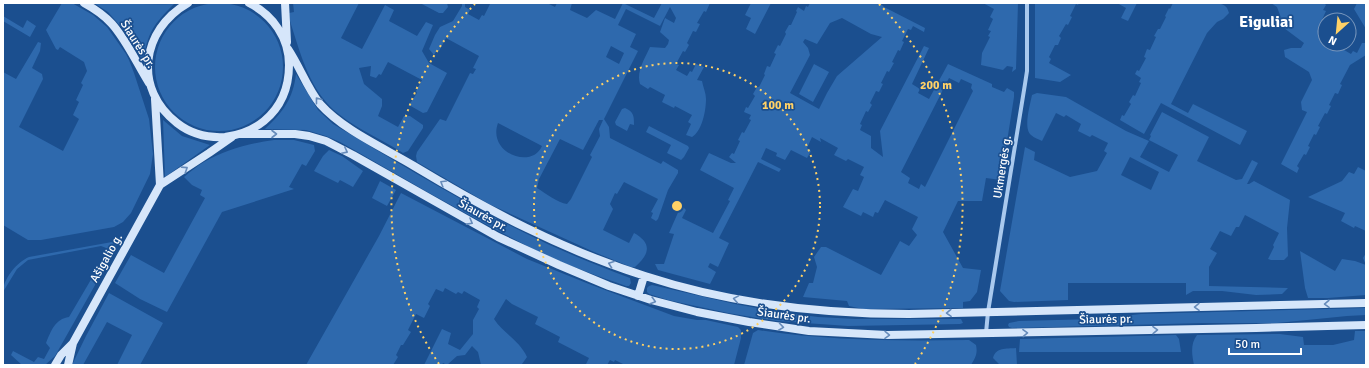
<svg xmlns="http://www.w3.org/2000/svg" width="1369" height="368" viewBox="0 0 1369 368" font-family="Signika,sans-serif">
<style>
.green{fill:#2e69ad;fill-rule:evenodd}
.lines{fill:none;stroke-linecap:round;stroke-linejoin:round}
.street{stroke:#a9c9ee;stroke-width:4}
.secondary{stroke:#d6e6fa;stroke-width:8}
.oneway{stroke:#668bba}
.ring{fill:none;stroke:#ffd166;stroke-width:2;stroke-dasharray:2 4}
.labels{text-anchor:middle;stroke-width:3.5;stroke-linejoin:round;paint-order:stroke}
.street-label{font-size:12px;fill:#fff;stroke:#1b4f8f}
.district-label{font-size:16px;font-weight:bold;fill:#fff;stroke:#1b4f8f}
.centre{fill:#ffd166;stroke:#1b4f8f;stroke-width:2}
.ring-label{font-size:12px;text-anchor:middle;font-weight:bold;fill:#ffd166;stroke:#1b4f8f;stroke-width:3.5;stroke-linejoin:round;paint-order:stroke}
</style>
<rect width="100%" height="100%" fill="#1b4f8f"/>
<path class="green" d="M155 67a64 64 0 1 1 128 0a64 64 0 1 1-128 0Z
M62,3H72L93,15L107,27L126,54L129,60L134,73L149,119L153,154L150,174L131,213L123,222L114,227L41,240H28L3,225V72L16,79L38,42L41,43L40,51L32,68L42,74L43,79L19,127L63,151L79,119L73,115L79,102L76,100L83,85L81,83L87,71L84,62L60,47L58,50L56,49L46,30Z
M94,3C121,3 147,5 174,4C153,25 148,32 143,61L122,28L108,12Z
M293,3H359L341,38L362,49L385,5L394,10L389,21L417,36L426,22L433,25L422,51L429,63L447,73L427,112L423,113L409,105L417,93L416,91L422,80L388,62L381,75L379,74L376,78L370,76L371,66L359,68L364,84L382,99V106L378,116L398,127L404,116H410L423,125V128L408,151L403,153C383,140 359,130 340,115C310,93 301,55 290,21L289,13L294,12Z
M420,3H447L448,7L443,13H439Z
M462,3H465V7L470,10L468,14L479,20L482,15L484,16L490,4L489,3H547L555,7L557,3H572L570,10L587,18L596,10L615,19L623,3L654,18L662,3H710L706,12L704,11L697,23L700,24L696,32L693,31L687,43L689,45L685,52L683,51L676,64L679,65L676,70L687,76L690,71L692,72L696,64L704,67L697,80L702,81C703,87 706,93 706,99C706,111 702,131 692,137L686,135L691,124L688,122L692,115L675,106L674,108L662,102L665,95L650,87L648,89L640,84C636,72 645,58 650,47L665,48L668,44L669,40L660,32L665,18L674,23L676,18L670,7L660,26L626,9L618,25L636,34L630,47L638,51L604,119L609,127L610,138L661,164L663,161L678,170V173L668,190L658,219L656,221L651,218L653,213L651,212L658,199L624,182L617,194L615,193L610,204L613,209L603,230L629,243L634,233C652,243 650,254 635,267H631L594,252L489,204L417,162L416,156L417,152L440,119L446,121L470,73L473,74L476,69L473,68L479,56L446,38L439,51L437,50L434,55L429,49L435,35L440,27L453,21L462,6ZM611,46L624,53L619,64L606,57ZM599,120H603L599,129L600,136L590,155L592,157L571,199L567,204C558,203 545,193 537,188L539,179L560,139L583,150ZM498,123L542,146C532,170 487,153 498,123Z
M751,3H771L755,34L746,29L751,18L745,15Z
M810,3H880L884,7L925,28L924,32L913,26L911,30L908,29L902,41L904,42L900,51L898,50L892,62L894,63L889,72L887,71L881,83L883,84L879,92L876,91L870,103L872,105L868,112L866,111L860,124L862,125L860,130L871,136V148L883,157L880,131L924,46L929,48L912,84L920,89L918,93L929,99L948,64L992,84V87L1004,92L1007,88L1014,92V97L1001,180L986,178L982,201H958L943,232L963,268L981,270L977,292L970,301L963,302V308L863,309L849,306L847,301L803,297L809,283H813L817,267L814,257L821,247H826L881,275L900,241L909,246L917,235L912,229L918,217L885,200L878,213L875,212L873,217L863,212L861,216L843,207L853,189L858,191L864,177L860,175L864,167L848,159L846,161L834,155L838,148L820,138L821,142L812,137L807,148L811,151L807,158L791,150L785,160L776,156L777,153L766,148L761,159L781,169L779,172L758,162L719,238L729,243L718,267L710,263L708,267L716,272L710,284L658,270L655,264H664L674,234L669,233L680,208L682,206L686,210L682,218L713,233L730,201L728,200L734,188L700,170L709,153L731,163H736L729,157L732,153L734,154L740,141L738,140L742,132L744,133L751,120L749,119L751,115L744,112L746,107L748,108L755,96L753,94L757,87H759L765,75L764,74L767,66L770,67L776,54L774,53L778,45L780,46L786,34L785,32L789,25H791L797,12L796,11L798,7L804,11L806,6L808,7ZM842,18L871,34L882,37L837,76L827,93L819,109L790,93L810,55L808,48L803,42L805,39L817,44L830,23ZM949,78L959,83L961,79L972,84L971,88L973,91L925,187L921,184L919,189L908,183L910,178L901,172Z
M983,3H1018L1016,69L1012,72L1013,67L1007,66L1003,70L981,65L982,53L990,37L988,36L991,31L988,30L993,19L990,17L994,9Z
M1035,3H1079L1078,5L1076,4L1070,16L1072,17L1068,25L1066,24L1059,36L1061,38L1058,45H1055L1049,57L1051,59L1049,63L1071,75L1060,82L1035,78Z
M1117,3H1137L1128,21L1121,18L1126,8Z
M1173,3H1218C1225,5 1227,6 1229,13L1223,19L1217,22L1207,33L1171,104L1188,113L1193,104L1247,131L1240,145L1161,103L1144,134L1120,120L1122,115L1124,116L1131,104L1129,102L1133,95L1135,96L1141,83L1139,82L1141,78L1135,74L1137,70L1139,71L1146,58L1144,57L1147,49L1150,50L1156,37L1154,36L1158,29H1160L1166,17L1165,16L1169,8L1170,9Z
M1271,3H1324L1326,5L1323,10L1326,11L1321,22L1325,24L1321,31L1325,33V44H1340L1339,47L1351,54L1353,51L1357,53L1362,43H1366V55L1350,65L1340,84L1342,85L1338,94L1335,93L1329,105L1331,106L1327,114L1325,113L1318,126L1320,127L1316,135L1314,134L1308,146L1310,147L1306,155L1304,154L1297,166L1299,168L1297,173L1281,164L1307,112L1302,110L1301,102L1312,80L1309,72L1285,57L1284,50L1291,48H1301L1304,43L1276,22L1280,15L1277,7Z
M1357,3H1366V29L1354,9Z
M3,16L23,28L27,20L36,26L30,37L3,21Z
M814,64L829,72L813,102L799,94Z
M296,74L318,110L333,124C395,161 457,199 521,231C556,249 593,264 630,278L631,283L629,286H626C598,276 569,266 541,253C473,219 407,180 340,142L326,136L306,130L265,129C283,112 293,99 296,74Z
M1037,93L1066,97L1126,131L1149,141L1140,157L1169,172L1178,155L1149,140L1151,136L1150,135L1162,112L1209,137L1197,161L1236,180L1242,179L1252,160L1258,163L1247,184H1249L1254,181L1290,200L1287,228L1288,256L1284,260H1271L1268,259L1274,247L1273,245L1279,233L1245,215L1239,227H1236L1231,236L1220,231L1210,249L1217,253L1209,267V286L1288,288L1282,294L1256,295L1222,291H1193L1186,295V283H1068V300L1014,302L1009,301L1000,291L1025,147L1035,152L1034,160L1070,177L1097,171L1107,153L1104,151L1108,143L1092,135L1090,137L1078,131L1081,124L1066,115L1064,117L1056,113L1042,141C1039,139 1034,138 1031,135C1023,129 1030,105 1032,95ZM1130,157L1159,172L1151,190L1121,175Z
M625,108C634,112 634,116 634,125L630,124L627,131L616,125L615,122L622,109Z
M163,120L182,136L210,145L165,177Z
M649,126L688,146L689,148L684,157L681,160L667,153L671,145L646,132Z
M274,140H294L314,145L315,151L306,166L302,164L289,187L294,189L222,212L167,312L140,299L115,283L131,255L164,273L205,198L200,195L202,190L192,185L184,177C190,172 197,166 204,162C225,150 250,143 274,140Z
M329,150L342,156L363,171L353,187L340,180L338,183L314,171L323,156Z
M1358,167L1366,171V231L1355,226L1354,228L1341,221L1345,213L1308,197L1342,181L1349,172L1354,174Z
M380,181L396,190L387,206L372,198Z
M401,193L527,259L589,284L674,316L697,320H706L738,327L741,330V338L734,365H625L615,360L614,362L610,360L607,365H587L586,364L589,358L558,342L560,337L535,324L538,317L512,304L506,299L494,319C503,333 520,341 527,357L522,364L481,365L478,352L472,346L465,355L457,356L447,365L443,363L442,365H424L442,329L451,333L448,344L460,350L473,334V320L479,309L477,307L480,300L464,291L462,294L458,292L456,294L445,288L443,292L436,289L428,304L430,306L424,318L416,314L408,330L411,332L403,345H401L396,355L398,357L393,365H306L379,236Z
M112,242H115L117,244L114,251L101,246L28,260L17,269L3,292C3,279 17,262 29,257Z
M1300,251L1335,271L1342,259L1355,261L1366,265L1363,258L1366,253V295L1328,298H1308L1305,288Z
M101,270L103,271L55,356L45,365H22L11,355L13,351L34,362L38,357L44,359L50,348L46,343C51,331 55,319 69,317L96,271Z
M652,285L735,304L780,312L818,317L856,319H961L963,323L960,324L848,326L777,321L728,313L668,300L649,294L647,292V288L649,286Z
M109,293L163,323L140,365H117L132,335L107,322L83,365H72L86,336Z
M1366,308V315L1347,316L1277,323H1203L1012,328L1009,327L1008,325L1009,323L1019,321L1096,319L1141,314Z
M758,330C829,341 897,341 969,340L976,345C978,354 975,358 971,365H744L753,333Z
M1355,331H1366V365H1194C1192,355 1190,344 1197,335L1280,334L1303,337L1304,345H1333L1354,340Z
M1176,335L1179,339L1181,352H1019L1020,339Z
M1016,348L1017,365H1000L993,358C996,347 1006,349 1016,348Z"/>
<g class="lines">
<path class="street" d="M986,333L988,312L1025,84L1027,71V3"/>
<path class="secondary" d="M84,3C95,9 104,15 112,24C127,41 137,64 149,83
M188,3C141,30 133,89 177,123C191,134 208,138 225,137C239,135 253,130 264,121C281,107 289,87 289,65C289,38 273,15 249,3
M285,3L287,42
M288,49C300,67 307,88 320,104C343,130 384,148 414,166C487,210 563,250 645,276C731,304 820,314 909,314L1366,303
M155,99L160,185
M240,134H295L309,136L326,141L353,155L498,237L559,265L609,286L651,300L697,312L749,322L809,331L887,335L1256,328L1366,325
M638,296L644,276
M55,365L61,355L73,343L160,185L209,153L232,137
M68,365L73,343"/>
</g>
<defs><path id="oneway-chevron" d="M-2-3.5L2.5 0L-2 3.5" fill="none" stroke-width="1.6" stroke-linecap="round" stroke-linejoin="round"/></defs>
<g class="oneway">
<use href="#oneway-chevron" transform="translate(318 100) rotate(-128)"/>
<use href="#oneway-chevron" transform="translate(274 134)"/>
<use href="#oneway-chevron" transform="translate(345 151) rotate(27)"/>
<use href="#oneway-chevron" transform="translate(185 169) rotate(-33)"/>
<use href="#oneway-chevron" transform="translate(443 183) rotate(-149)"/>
<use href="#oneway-chevron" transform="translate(470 222) rotate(29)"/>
<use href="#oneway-chevron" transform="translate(611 264) rotate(-160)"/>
<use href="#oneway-chevron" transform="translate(736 299) rotate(-170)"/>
<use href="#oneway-chevron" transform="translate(653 301) rotate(16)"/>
<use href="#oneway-chevron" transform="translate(1327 304) rotate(178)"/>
<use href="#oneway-chevron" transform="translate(1197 307) rotate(179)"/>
<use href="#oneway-chevron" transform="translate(949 313) rotate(178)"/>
<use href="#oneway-chevron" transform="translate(781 327) rotate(8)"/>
<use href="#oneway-chevron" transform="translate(1155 330) rotate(-1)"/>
<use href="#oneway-chevron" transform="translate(1025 333) rotate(-1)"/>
<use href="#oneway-chevron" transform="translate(887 335) rotate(1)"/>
</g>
<g class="ring">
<circle cx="677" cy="206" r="143"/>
<path d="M439 364A286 286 0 0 1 475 4M879 4A286 286 0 0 1 915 364"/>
</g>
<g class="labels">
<g class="street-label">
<text transform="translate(138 44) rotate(58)" y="4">Šiaurės pr.</text>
<text transform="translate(1002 167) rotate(-81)" y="4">Ukmergės g.</text>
<text transform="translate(483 215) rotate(29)" y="4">Šiaurės pr.</text>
<text transform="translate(106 258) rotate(-61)" y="4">Ašigalio g.</text>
<text transform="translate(784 315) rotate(8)" y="4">Šiaurės pr.</text>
<text transform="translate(1106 319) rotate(-1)" y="4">Šiaurės pr.</text>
</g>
<g class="district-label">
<text x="1266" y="27">Eiguliai</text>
</g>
</g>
<circle cx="677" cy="206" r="6" class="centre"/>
<g class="ring-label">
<text x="936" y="89">200 m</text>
<text x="778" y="109">100 m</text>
</g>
<rect width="1369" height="368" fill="none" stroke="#ffffff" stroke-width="8"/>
<g transform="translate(1337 32) rotate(207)"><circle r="19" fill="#1b4f8f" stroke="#7695bc"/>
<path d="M0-3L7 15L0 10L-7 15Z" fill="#ffd166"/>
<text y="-6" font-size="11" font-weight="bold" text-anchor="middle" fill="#ffffff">N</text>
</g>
<path d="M1229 348v6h72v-6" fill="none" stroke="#ffffff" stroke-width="2"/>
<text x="1235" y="348" font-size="12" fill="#ffffff" stroke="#1b4f8f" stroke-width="3" paint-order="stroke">50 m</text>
</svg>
